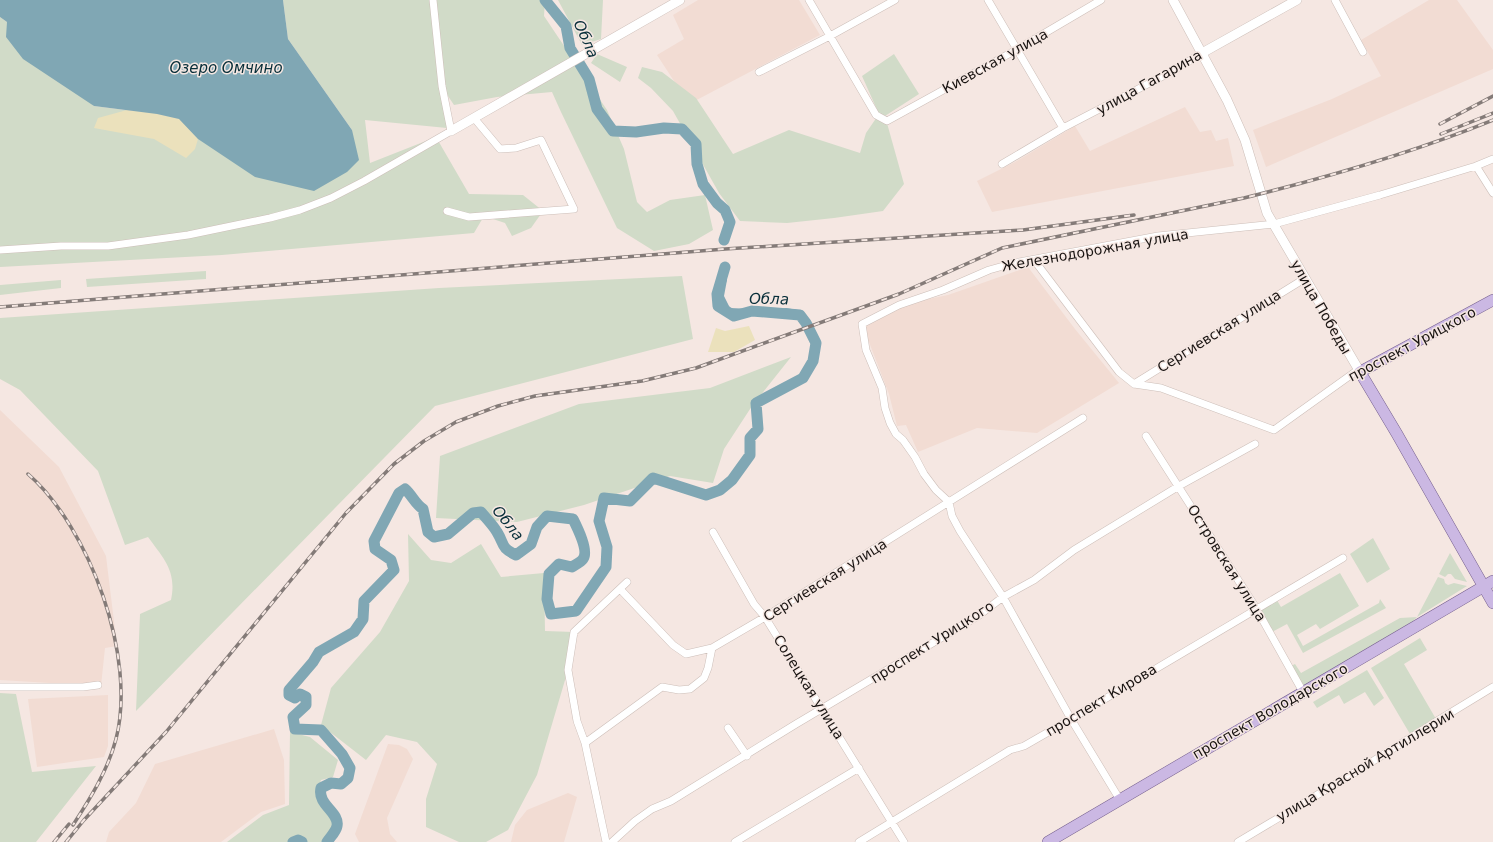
<svg xmlns="http://www.w3.org/2000/svg" width="1493" height="842" viewBox="0 0 1493 842" font-family="'DejaVu Sans',sans-serif">
<style>
.built{fill:#f2dcd3}
.green{fill:#d1dbc8}
.sand{fill:#ebe1bc}
.water{fill:#80a7b4}
.lines{fill:none;stroke-linecap:round;stroke-linejoin:round}
.river{stroke:#80a7b4;stroke-width:11}
.minor-casing{stroke:#cdbfb9;stroke-width:8}
.tertiary-casing{stroke:#cdbfb9;stroke-width:10}
.primary-casing{stroke:#76608e;stroke-width:12}
.minor{stroke:#fff;stroke-width:7}
.tertiary{stroke:#fff;stroke-width:9}
.primary{stroke:#cbb8e3;stroke-width:11}
.rail-casing{stroke:#847b78;stroke-width:3.5}
.rail{stroke:#f5e7e2;stroke-width:2;stroke-dasharray:6;stroke-linecap:butt}
.labels{text-anchor:middle;stroke-width:3;stroke-linejoin:round;paint-order:stroke}
.street-label{font-size:14px;fill:#181311;stroke:#f5e7e2}
.water-label{font-size:15px;font-style:italic;fill:#072e39;stroke:#f5e7e2}
</style>
<rect width="100%" height="100%" fill="#f5e7e2"/>
<path class="built" d="M698,0H799L820,35L689,104L657,55L684,39L673,15Z
M1429,0H1457L1493,50V69L1266,167L1253,130L1332,99L1381,76L1361,40Z
M1185,107L1200,132L1211,130L1216,141L1228,138L1234,166L992,212L977,181L1015,162L1075,126L1090,151Z
M1028,267L1075,329L1119,383L1037,433L977,428L918,452L906,425L897,426L889,394L862,324L899,305L948,295Z
M0,410L59,467L106,556L117,646L105,648L101,686L0,680Z
M108,695V746L104,757L37,767L28,699Z
M274,729L284,760L285,804L261,812L221,842H106L109,832L136,803L155,764Z
M388,744L399,745L407,749L413,759L387,818L390,834L397,842H359L355,834Z
M568,793L577,797L564,842H511L515,825L527,810Z"/>
<path class="green" d="M283,0H545L544,16L607,110L624,149L637,202L647,212L670,200L705,195L713,230L689,244L654,251L617,228L561,112L552,92L497,97L454,105L442,87L447,128L365,120L370,163L436,137L469,194L523,195L543,211L531,228L512,236L505,223L484,216L474,233L222,255L0,267V17L7,22L94,106L157,114L180,119L352,130L288,39Z
M558,0H603L601,39L582,45Z
M597,54L627,67L620,82L591,63Z
M894,54L919,94L885,116L904,184L883,211L834,218L787,223L740,221L719,193L673,111L651,88L638,78L642,67L662,72L696,98L733,154L789,130L860,153L866,133L879,114L862,76Z
M206,271V279L87,287L86,279Z
M682,276L693,339L435,406L136,711L140,614L171,600C177,571 164,559 148,537L125,545L98,471L20,390L0,379V318L439,288Z
M61,280V288L0,295V285Z
M791,357L752,406L724,449L713,483L670,476L584,505L517,522L436,518L440,456L579,404L710,388Z
M408,534L431,560L451,563L481,544L501,577L544,573L545,631L574,632L568,670L537,775L508,830L486,842H459L426,827V799L437,764L417,742L386,735L366,760L321,725L331,688L380,632L409,581Z
M1373,538L1390,569L1367,583L1350,554Z
M1450,553L1467,582L1455,579L1451,574H1448L1445,577L1439,574Z
M1340,573L1359,606L1320,629L1316,624L1297,635L1303,646L1379,603L1380,599L1386,608L1303,653L1287,624L1272,632L1258,607L1275,597L1281,607Z
M1438,577L1444,579L1445,583L1448,585L1454,583L1467,586L1417,617L1412,622L1303,686L1291,666L1295,664L1301,673L1400,618L1417,617Z
M1420,638L1427,650L1404,664L1436,719L1410,734L1371,668Z
M1367,670L1384,698L1374,706L1365,692L1344,704L1339,695L1317,708L1313,702Z
M0,693L16,694L32,772L96,766L36,842H0Z
M290,732L310,737L338,760L333,777L321,780L317,795L324,809L335,821L334,827L323,842H305L298,836L288,842H227L263,815L289,805Z"/>
<path class="sand" d="M127,110L155,113L180,119L198,139L195,149L186,158L154,139L94,128L98,118Z
M749,326L755,340L734,352H708L716,328L725,331Z"/>
<path class="water" d="M0,0H283L288,39L352,130L359,160L347,172L314,191L255,177L198,139L179,119L157,114L94,106L23,59L6,37L7,22L0,17Z
M725,267L727,269V280L724,296L730,308L774,310L786,308L804,311L800,315L752,311L734,316L718,306L717,294Z"/>
<g class="lines">
<path class="river" d="M545,0L566,26L570,48L589,79L597,109L613,131L636,132L664,128L682,129L696,144L697,164L703,184L717,203L725,210L730,222L724,240
M293,842L298,840L302,842
M327,842C330,837 336,832 337,826C340,812 317,805 321,788L331,783L341,784L348,778L350,768L342,754L321,730L295,729L293,717L306,705V697L300,694L295,698L289,695V690L313,662L319,652L354,632L363,619L364,601L394,570L391,560L375,549L374,541L399,493L405,489C412,495 415,504 423,509L428,532L434,537L448,534L473,513L481,512C486,518 493,525 497,532C505,545 500,547 516,555L531,544L537,527L547,516L573,519C577,527 589,551 583,559C581,562 575,565 572,567L559,564L549,574L547,599L551,614L576,611L606,567L607,547L599,521L604,498L630,501L653,478L706,495L720,490L732,480L750,455V438L758,429L756,403L803,378L813,361L816,343L806,323L800,315L752,311L734,316L718,306L717,294L725,267"/>
<defs>
<path id="minor" d="M809,0L876,115L887,121L1016,50L1101,0
M988,0L1063,128
M1335,0L1363,52
M759,72L830,36L895,0
M1002,164L1063,128L1169,73L1202,53
M1476,166L1493,193
M447,211L469,217L574,209L541,140L516,148L500,149L474,118
M0,250L61,246H108L188,235L270,218L300,210L331,198L364,181L451,131L442,86L433,0
M1034,260L1119,372L1134,384L1161,388L1274,430L1355,372H1360
M1134,384L1304,279
M1146,436L1256,608L1303,692
M713,532L754,604L765,617L904,842
M620,589L673,645L686,654L712,648
M0,687H83L98,685
M728,728L747,756
M585,743L662,687L679,690L690,689L704,678L708,668L712,648L765,617L1083,418
M1120,800L1071,719L1003,597L960,531L952,516L949,502L936,490L924,474L915,457L903,440L896,434L890,423L885,408L882,388L866,350L862,324L899,305L943,290L989,270L1014,263L1158,236L1274,224L1380,195L1476,166L1493,159
M606,842L585,743L577,721L568,670L574,632L627,582
M612,842L635,821L652,809L671,801L796,724L978,616L1003,597L1034,580L1074,550L1179,486L1255,444
M735,842L859,768
M859,842L1010,750L1024,746L1071,719L1343,558
M1238,842L1354,773L1437,721L1493,687"/>
<path id="tertiary" d="M1173,0L1227,100L1245,140L1267,213L1360,372
M1202,53L1297,0
M451,131L680,0"/>
<path id="primary" d="M1493,300L1360,372L1397,434L1493,603
M1048,842L1493,581"/>
</defs>
<use href="#minor" class="minor-casing"/>
<use href="#tertiary" class="tertiary-casing"/>
<use href="#primary" class="primary-casing"/>
<use href="#minor" class="minor"/>
<use href="#tertiary" class="tertiary"/>
<use href="#primary" class="primary"/>
<defs>
<path id="rail" d="M1440,124L1493,96
M1441,134L1493,113
M0,307L725,249L1023,230L1134,215
M28,474C90,528 137,658 116,739C108,770 90,799 73,825
M54,842L69,824
M66,842L84,820L166,732L346,513L394,464L424,441L456,422L498,406L535,396L642,381L696,368L899,294L1002,248L1244,198C1328,177 1412,153 1493,120"/>
</defs>
<use href="#rail" class="rail-casing"/>
<use href="#rail" class="rail"/>
</g>
<g class="labels">
<g class="street-label">
<text transform="translate(995 61) rotate(-29)" y="5">Киевская улица</text>
<text transform="translate(1149 82) rotate(-29)" y="5">улица Гагарина</text>
<text transform="translate(1095 250) rotate(-10)" y="5">Железнодорожная улица</text>
<text transform="translate(1321 307) rotate(60)" y="5">улица Победы</text>
<text transform="translate(1219 331) rotate(-32)" y="5">Сергиевская улица</text>
<text transform="translate(1412 344) rotate(-28)" y="5">проспект Урицкого</text>
<text transform="translate(1227 563) rotate(58)" y="5">Островская улица</text>
<text transform="translate(825 580) rotate(-32)" y="5">Сергиевская улица</text>
<text transform="translate(932 642) rotate(-32)" y="5">проспект Урицкого</text>
<text transform="translate(809 687) rotate(58)" y="5">Солецкая улица</text>
<text transform="translate(1101 700) rotate(-31)" y="5">проспект Кирова</text>
<text transform="translate(1270 711) rotate(-30)" y="5">проспект Володарского</text>
<text transform="translate(1365 765) rotate(-31)" y="5">улица Красной Артиллерии</text>
</g>
<g class="water-label">
<text transform="translate(586 39) rotate(66)" y="5">Обла</text>
<text x="226" y="73">Озеро Омчино</text>
<text transform="translate(769 299) rotate(1)" y="5">Обла</text>
<text transform="translate(508 523) rotate(51)" y="5">Обла</text>
</g>
</g>
</svg>
